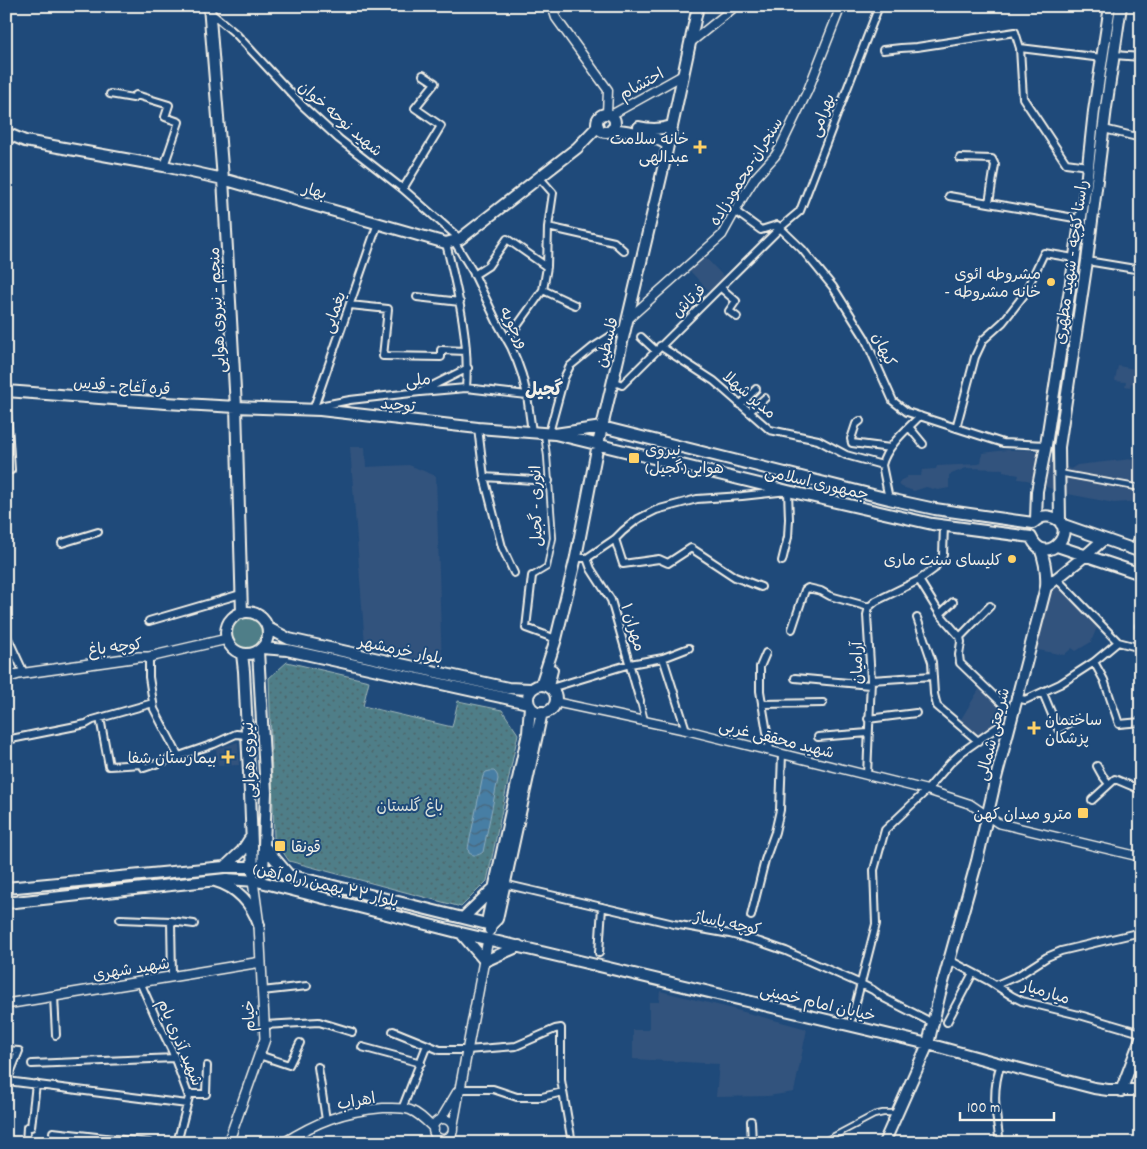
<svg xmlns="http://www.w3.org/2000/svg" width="1147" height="1149" viewBox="0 0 1147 1149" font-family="Dekko,'Playpen Sans Arabic',sans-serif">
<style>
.built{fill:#32537d}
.grass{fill:#507e88;stroke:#a2b8b8}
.park{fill:url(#park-dots);stroke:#a2b8b8}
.water{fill:url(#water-waves);stroke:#8cacbf}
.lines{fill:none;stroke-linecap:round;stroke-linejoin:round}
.pedestrian-casing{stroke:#f4f1e8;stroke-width:8}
.minor-casing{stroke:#f4f1e8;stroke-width:10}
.tertiary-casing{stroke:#f4f1e8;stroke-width:11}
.secondary-casing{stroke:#f4f1e8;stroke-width:12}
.primary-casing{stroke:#f4f1e8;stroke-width:14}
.pedestrian{stroke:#1f4a7a;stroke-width:4.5}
.minor{stroke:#1f4a7a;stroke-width:6}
.tertiary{stroke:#1f4a7a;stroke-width:8}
.secondary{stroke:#1f4a7a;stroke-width:9}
.primary{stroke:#1f4a7a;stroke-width:10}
.poi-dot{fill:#ffd166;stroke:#1f4a7a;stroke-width:2}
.labels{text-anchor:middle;stroke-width:4;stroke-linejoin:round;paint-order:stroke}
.street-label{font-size:16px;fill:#f4f1e8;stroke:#1f4a7a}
.poi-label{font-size:16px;fill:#f4f1e8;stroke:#1f4a7a;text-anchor:end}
.park-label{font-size:16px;fill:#dbe0da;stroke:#1f4a7a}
.neighbourhood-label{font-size:18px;font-weight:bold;fill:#f4f1e8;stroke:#1f4a7a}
</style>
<defs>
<pattern id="park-dots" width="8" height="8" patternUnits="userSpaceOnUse" patternTransform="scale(1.25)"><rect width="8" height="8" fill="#507e88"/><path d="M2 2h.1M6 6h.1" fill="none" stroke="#4d666a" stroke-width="1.8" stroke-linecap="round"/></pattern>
<pattern id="water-waves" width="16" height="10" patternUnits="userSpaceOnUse" patternTransform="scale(1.25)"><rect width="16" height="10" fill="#477ea4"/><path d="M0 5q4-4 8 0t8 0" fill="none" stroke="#48667a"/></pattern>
</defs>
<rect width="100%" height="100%" fill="#1f4a7a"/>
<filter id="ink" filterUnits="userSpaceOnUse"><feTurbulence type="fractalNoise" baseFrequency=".02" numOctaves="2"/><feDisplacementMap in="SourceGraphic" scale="10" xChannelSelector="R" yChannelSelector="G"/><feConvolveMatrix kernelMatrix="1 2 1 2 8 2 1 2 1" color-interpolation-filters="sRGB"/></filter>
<g filter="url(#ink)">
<path class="built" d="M704,256L726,279L711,293L689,270Z
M1118,366L1141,370V389H1139V385L1131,383L1130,387L1125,386L1126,382L1115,381Z
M350,447H365L366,467L409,465L436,476L442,666L365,645Z
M1006,450H1030L1071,469L1077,465L1141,458V501L1114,503L1063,493L1027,480L1018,479L1019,475L1003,472V469L966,468L949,475V488L938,490L926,487L914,491L902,487L898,484L901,480L907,478V476H921L922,470L936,469L937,466L979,464L981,462L983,453Z
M1059,587L1097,627L1091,642L1076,651L1072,648L1064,655L1033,649L1049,592Z
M980,688L1008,714L1006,722L997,723L975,738L958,724Z
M238,742L239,765L218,766L216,749Z
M660,991L725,1007L807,1029L794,1092L768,1096L716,1097L719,1064L633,1059V1030H649V1002H659Z"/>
<path class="grass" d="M231 633a17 17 0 1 1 34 0a17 17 0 1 1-34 0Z"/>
<path class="park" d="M287,662L369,681L363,706L452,727L458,701L502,710L518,734L487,881L461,907L289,861L274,839L269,678Z"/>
<path class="water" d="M490,771H494C497,774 498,776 498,779L483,852C478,856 474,856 469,853L468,848L483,776L486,772Z"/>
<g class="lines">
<defs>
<path id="pedestrian" d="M1059,473L1141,488
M1135,544L1141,524
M532,576L547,567L553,538L547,456L544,434
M640,701L645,721
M821,1143L874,1115L883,1113H896"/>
<path id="minor" d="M210,12L236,34L303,106L339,139L403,189L460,239
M1020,48L1102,58
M883,50L901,48L917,47L1015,32L1020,48L1023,98L1066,163L1088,166
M1114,55L1141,57
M110,94L133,98L136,95L169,105L165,117L179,122L164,166
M1104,129L1141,138
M960,158L992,159L995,165L989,203
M403,189L441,126L415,108L435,83L423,75
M949,196L1080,219
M735,211L761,230L777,225L802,249L833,287L865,338L893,401L907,412L1003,443L1046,445
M548,227L614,242L624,251
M454,241L473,272L497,322L511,347L517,361L522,375L527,395L532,432
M446,243C457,290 470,339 466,388
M1087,261L1141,270
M474,275L488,266L507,239L547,267
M721,288L736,301L729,311L737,317
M543,290L575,305
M417,297L460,302
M350,305L388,309L383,356L441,357V350L466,351
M641,337L656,351
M507,340L543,290L547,267L548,227L553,193L539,177
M660,346L714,381L770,430L818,440L846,455L882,465L889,499
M612,381L622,385L781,227L800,211L879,6
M424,390L468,368
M6,396L11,470L6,471
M740,405L756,389
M317,408L324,405L350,400L420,392L466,388L527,395
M313,410L378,223
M749,412L765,398
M860,421L856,424L851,439L852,443L890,448
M909,427L923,444
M478,428L484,477L502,547L514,573
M956,428L975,357L983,340L1003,322L1024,295L1044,253L1074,258
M549,433L564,378L570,366L592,348L625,327
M882,465C886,447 907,429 920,416
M484,477L549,481
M615,539L623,564L659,559L668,563L691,548L735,577L761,587
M62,543L98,532
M576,557L581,558H587L591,569L611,600L640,701
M587,558L615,539L623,531L638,519L656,510L697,499L742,496L788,491L789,519L788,537L782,561
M532,576L526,628L556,639
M1057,579L1118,642L1141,648
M919,580L940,614L960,637L961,642L959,655L960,663L1013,714
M940,614L953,602
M917,618L932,662L934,694L937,706L978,741
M149,621L241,594
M1139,626L1141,623
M792,629L805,590L808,588L821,591L830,596L869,607
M6,634L24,673
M960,637L990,606
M766,653L760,667V691L770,750
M149,657V677L154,709L179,757
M663,658L686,730
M1094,662L1104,680L1119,724L1141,722
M795,678L870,685
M871,680L933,676
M551,688L630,664L663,658L689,648
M1043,693L1058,729L1075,720
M1017,698L1025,700L1060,684L1094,662L1118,642
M762,704L823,703
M100,718L109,766L142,764L144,768L214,744L236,734L247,735
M868,719L916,713
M818,737L868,733
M6,740L86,724L93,720L153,703
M1097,766L1102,775L1109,784
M867,775L871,680L867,615L869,607L876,601L919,580L934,569L943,555L944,525
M1092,800L1115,779L1141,790
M504,884L674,924L730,934L760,942L786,951L861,984L873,990L884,998L927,1020L933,1022
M751,916L765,860L775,832L780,810L782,754
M120,919L171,921L194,924
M171,921L172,976
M599,953L602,907
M949,960L989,981L1012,996L1022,1001L1083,1016L1141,1033
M140,982L157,1020L172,1051L189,1097L177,1143
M996,985L1019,975L1047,957L1061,951L1141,932
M262,991L307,986
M54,996L56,1035
M852,1018L876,924L874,870L885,830L927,790L950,763L962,752L999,726L1011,725
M947,1022L973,973
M264,1025L319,1022L352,1032
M393,1031L440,1050H467L516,1046L555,1029L561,1028V1080L572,1143
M362,1047L421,1063
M6,1050L19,1051L7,1081L6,1080
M259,1055L289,1065L300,1043
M32,1064L175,1058
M318,1067L326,1120
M7,1081L187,1104
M460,1089H493L517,1097H542L563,1092
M188,1094H206L207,1066
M402,1109L427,1045
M751,1121L752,1143
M53,1132L149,1143
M26,1143L27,1127H31L36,1084
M1000,1143C996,1115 991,1091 1001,1064"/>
<path id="tertiary" d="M552,6L556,18L608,90L607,114
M690,43L736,6
M611,115L683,75
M627,320L722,235L743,197L755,178L775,156L780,148L808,90L841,6
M555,702L686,730L927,790L970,804L998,823L1141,857
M441,1119L457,1092
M433 1129a10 10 0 1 1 20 0a10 10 0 1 1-20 0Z
M453,1127L460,1089
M283,1143C316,1122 344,1111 383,1108C392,1108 402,1107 410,1110C420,1114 426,1121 434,1129"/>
<path id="secondary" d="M6,678L19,674L139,657H149L227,639
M6,1004L261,962
M460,1089L488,939
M228,1143L265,1039L259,925L253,881"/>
<path id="primary" d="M209,6L223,179L236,407L242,613
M597 123a9 9 0 1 1 18 0a9 9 0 1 1-18 0Z
M639,127C651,130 660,130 672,126
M612,129C631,132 652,134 668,145
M6,133L25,141L164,166L223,179L446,243L460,239L577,148L598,126
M6,391L166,403L236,407L320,410L478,428L555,434L788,491L932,524L1031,537C1046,571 1083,526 1051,517C1044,515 1038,518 1033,523L935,509L889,499L602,427L555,434
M1036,520L1037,491L1046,445L1086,184L1094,111L1110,6
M1060,522L1059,447L1087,261L1106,108L1121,6
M1061,524L1141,552
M1057,546L1141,574
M1046,587L1086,555L1103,540
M226 633a21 21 0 1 1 42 0a21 21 0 1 1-42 0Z
M268,628L289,639L508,688L531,689
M262,648L287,650L528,703
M258,651L266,792L263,873
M242,654L244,671L250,793L253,872
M541,685L556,639L576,557L598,444L662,173L698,6
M528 699a14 14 0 1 1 28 0a14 14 0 1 1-28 0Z
M548,686L552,670
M264,846L287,873
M225,867L242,851L251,837
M215,881C237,887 252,904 259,925
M6,888L224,867H257L491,925
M6,903L226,879L257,881L461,933L928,1044L1001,1064L1094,1088L1108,1090H1141
M463,918L494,888
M491,925L497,919L542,712
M490,930L491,925L488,917L528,733L530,706
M461,933L485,961L519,946
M1121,1091L1141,1038
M884,1143L928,1044L940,993L977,861L996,778L1046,587C1047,573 1045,561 1040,548"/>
</defs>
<use href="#pedestrian" class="pedestrian-casing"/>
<use href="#minor" class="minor-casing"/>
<use href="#tertiary" class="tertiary-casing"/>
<use href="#secondary" class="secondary-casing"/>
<use href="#primary" class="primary-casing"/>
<use href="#pedestrian" class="pedestrian"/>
<use href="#minor" class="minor"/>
<use href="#tertiary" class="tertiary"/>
<use href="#secondary" class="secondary"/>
<use href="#primary" class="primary"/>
</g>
</g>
<g class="poi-dot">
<path d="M697.5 139.5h5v5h5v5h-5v5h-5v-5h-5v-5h5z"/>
<circle cx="1051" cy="282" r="5"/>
<rect x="628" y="452" width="12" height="12" rx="2.5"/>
<circle cx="1012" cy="559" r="5"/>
<path d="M1031.5 720.5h5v5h5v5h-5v5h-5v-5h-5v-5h5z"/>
<path d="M225.5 749.5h5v5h5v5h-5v5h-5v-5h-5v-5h5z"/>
<rect x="1077" y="807" width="12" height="12" rx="2.5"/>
<rect x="274" y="840" width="12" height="12" rx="2.5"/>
</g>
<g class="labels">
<g class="street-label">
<text transform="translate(641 83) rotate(-29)" y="6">احتشام</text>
<text transform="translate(821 115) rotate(-69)" y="6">بهرامی</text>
<text transform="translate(341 118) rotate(41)" y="6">شهید نوحه خوان</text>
<text transform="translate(745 171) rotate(-58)" y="6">سنجران-محمودزاده</text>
<text transform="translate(315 190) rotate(16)" y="6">بهار</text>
<text transform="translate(1070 262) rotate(-82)" y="6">راستا کؤچه - شهید مطهری</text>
<text transform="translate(688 300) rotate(-44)" y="6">فرتاش</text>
<text transform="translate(216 310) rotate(-93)" y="6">منجم - نیروی هوایی</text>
<text transform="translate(333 312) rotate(-71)" y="6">یغمایی</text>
<text transform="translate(515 327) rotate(63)" y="6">ورجویه</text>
<text transform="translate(606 342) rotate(-76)" y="6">فلسطین</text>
<text transform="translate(885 349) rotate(65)" y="6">کیهان</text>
<text transform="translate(418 379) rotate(-6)" y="6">ملی</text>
<text transform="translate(122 385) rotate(4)" y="6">قره آغاج - قدس</text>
<text transform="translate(750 394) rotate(40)" y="6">مدیر شهلا</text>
<text transform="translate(398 404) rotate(6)" y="6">توحید</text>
<text transform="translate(817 482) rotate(13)" y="6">جمهوری اسلامی</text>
<text transform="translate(535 506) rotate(-91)" y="6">انوری - گجیل</text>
<text transform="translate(634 627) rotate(73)" y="6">مهران ۱</text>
<text transform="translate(115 646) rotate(-7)" y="6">کوچه باغ</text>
<text transform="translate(401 649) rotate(12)" y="6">بلوار خرمشهر</text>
<text transform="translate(856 663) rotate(-91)" y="6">آرامیان</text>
<text transform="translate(992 734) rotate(-76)" y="6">شریعتی شمالی</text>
<text transform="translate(777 738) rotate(14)" y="6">شهید محققی غربی</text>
<text transform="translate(248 760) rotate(-92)" y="6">نیروی هوایی</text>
<text transform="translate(326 884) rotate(13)" y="6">بلوار ۲۲ بهمن (راه آهن)</text>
<text transform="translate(728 922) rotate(12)" y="6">کوچه پاساژ</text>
<text transform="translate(131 968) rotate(-9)" y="6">شهید شهری</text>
<text transform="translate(1046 991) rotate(17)" y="6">میارمیار</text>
<text transform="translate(818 1002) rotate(13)" y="6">خیابان امام خمینی</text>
<text transform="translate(248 1016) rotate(-93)" y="6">خیام</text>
<text transform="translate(181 1042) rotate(67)" y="6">شهید آذری یام</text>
<text transform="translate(356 1100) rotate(-10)" y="6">اهراب</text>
</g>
<g class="poi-label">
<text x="689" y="144">خانه سلامت<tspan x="689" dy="18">عبدالهی</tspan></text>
<text x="1041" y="279">مشروطه ائوی<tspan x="1041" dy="18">- خانه مشروطه</tspan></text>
<text x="645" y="455" text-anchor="start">نیروی<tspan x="645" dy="18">هوایی(گجیل)</tspan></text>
<text x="1002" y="565">کلیسای سنت ماری</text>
<text x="1045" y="725" text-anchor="start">ساختمان<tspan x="1045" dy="18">پزشکان</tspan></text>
<text x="217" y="763">بیمارستان شفا</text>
<text x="1072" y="819">مترو میدان کهن</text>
<text x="291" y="852" text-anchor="start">قونقا</text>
</g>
<g class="park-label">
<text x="410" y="811">باغ گلستان</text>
</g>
<g class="neighbourhood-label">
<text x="544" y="395">گجیل</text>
</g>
</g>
<rect width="1147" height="1149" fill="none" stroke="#1f4a7a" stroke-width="25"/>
<rect x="12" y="12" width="1122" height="1124" fill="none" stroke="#f4f1e8" stroke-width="2" filter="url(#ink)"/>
<path d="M960 1112v8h94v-8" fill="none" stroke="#f4f1e8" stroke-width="2.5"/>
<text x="967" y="1112" font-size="15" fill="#f4f1e8" stroke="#1f4a7a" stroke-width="4" paint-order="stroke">100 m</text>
</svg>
